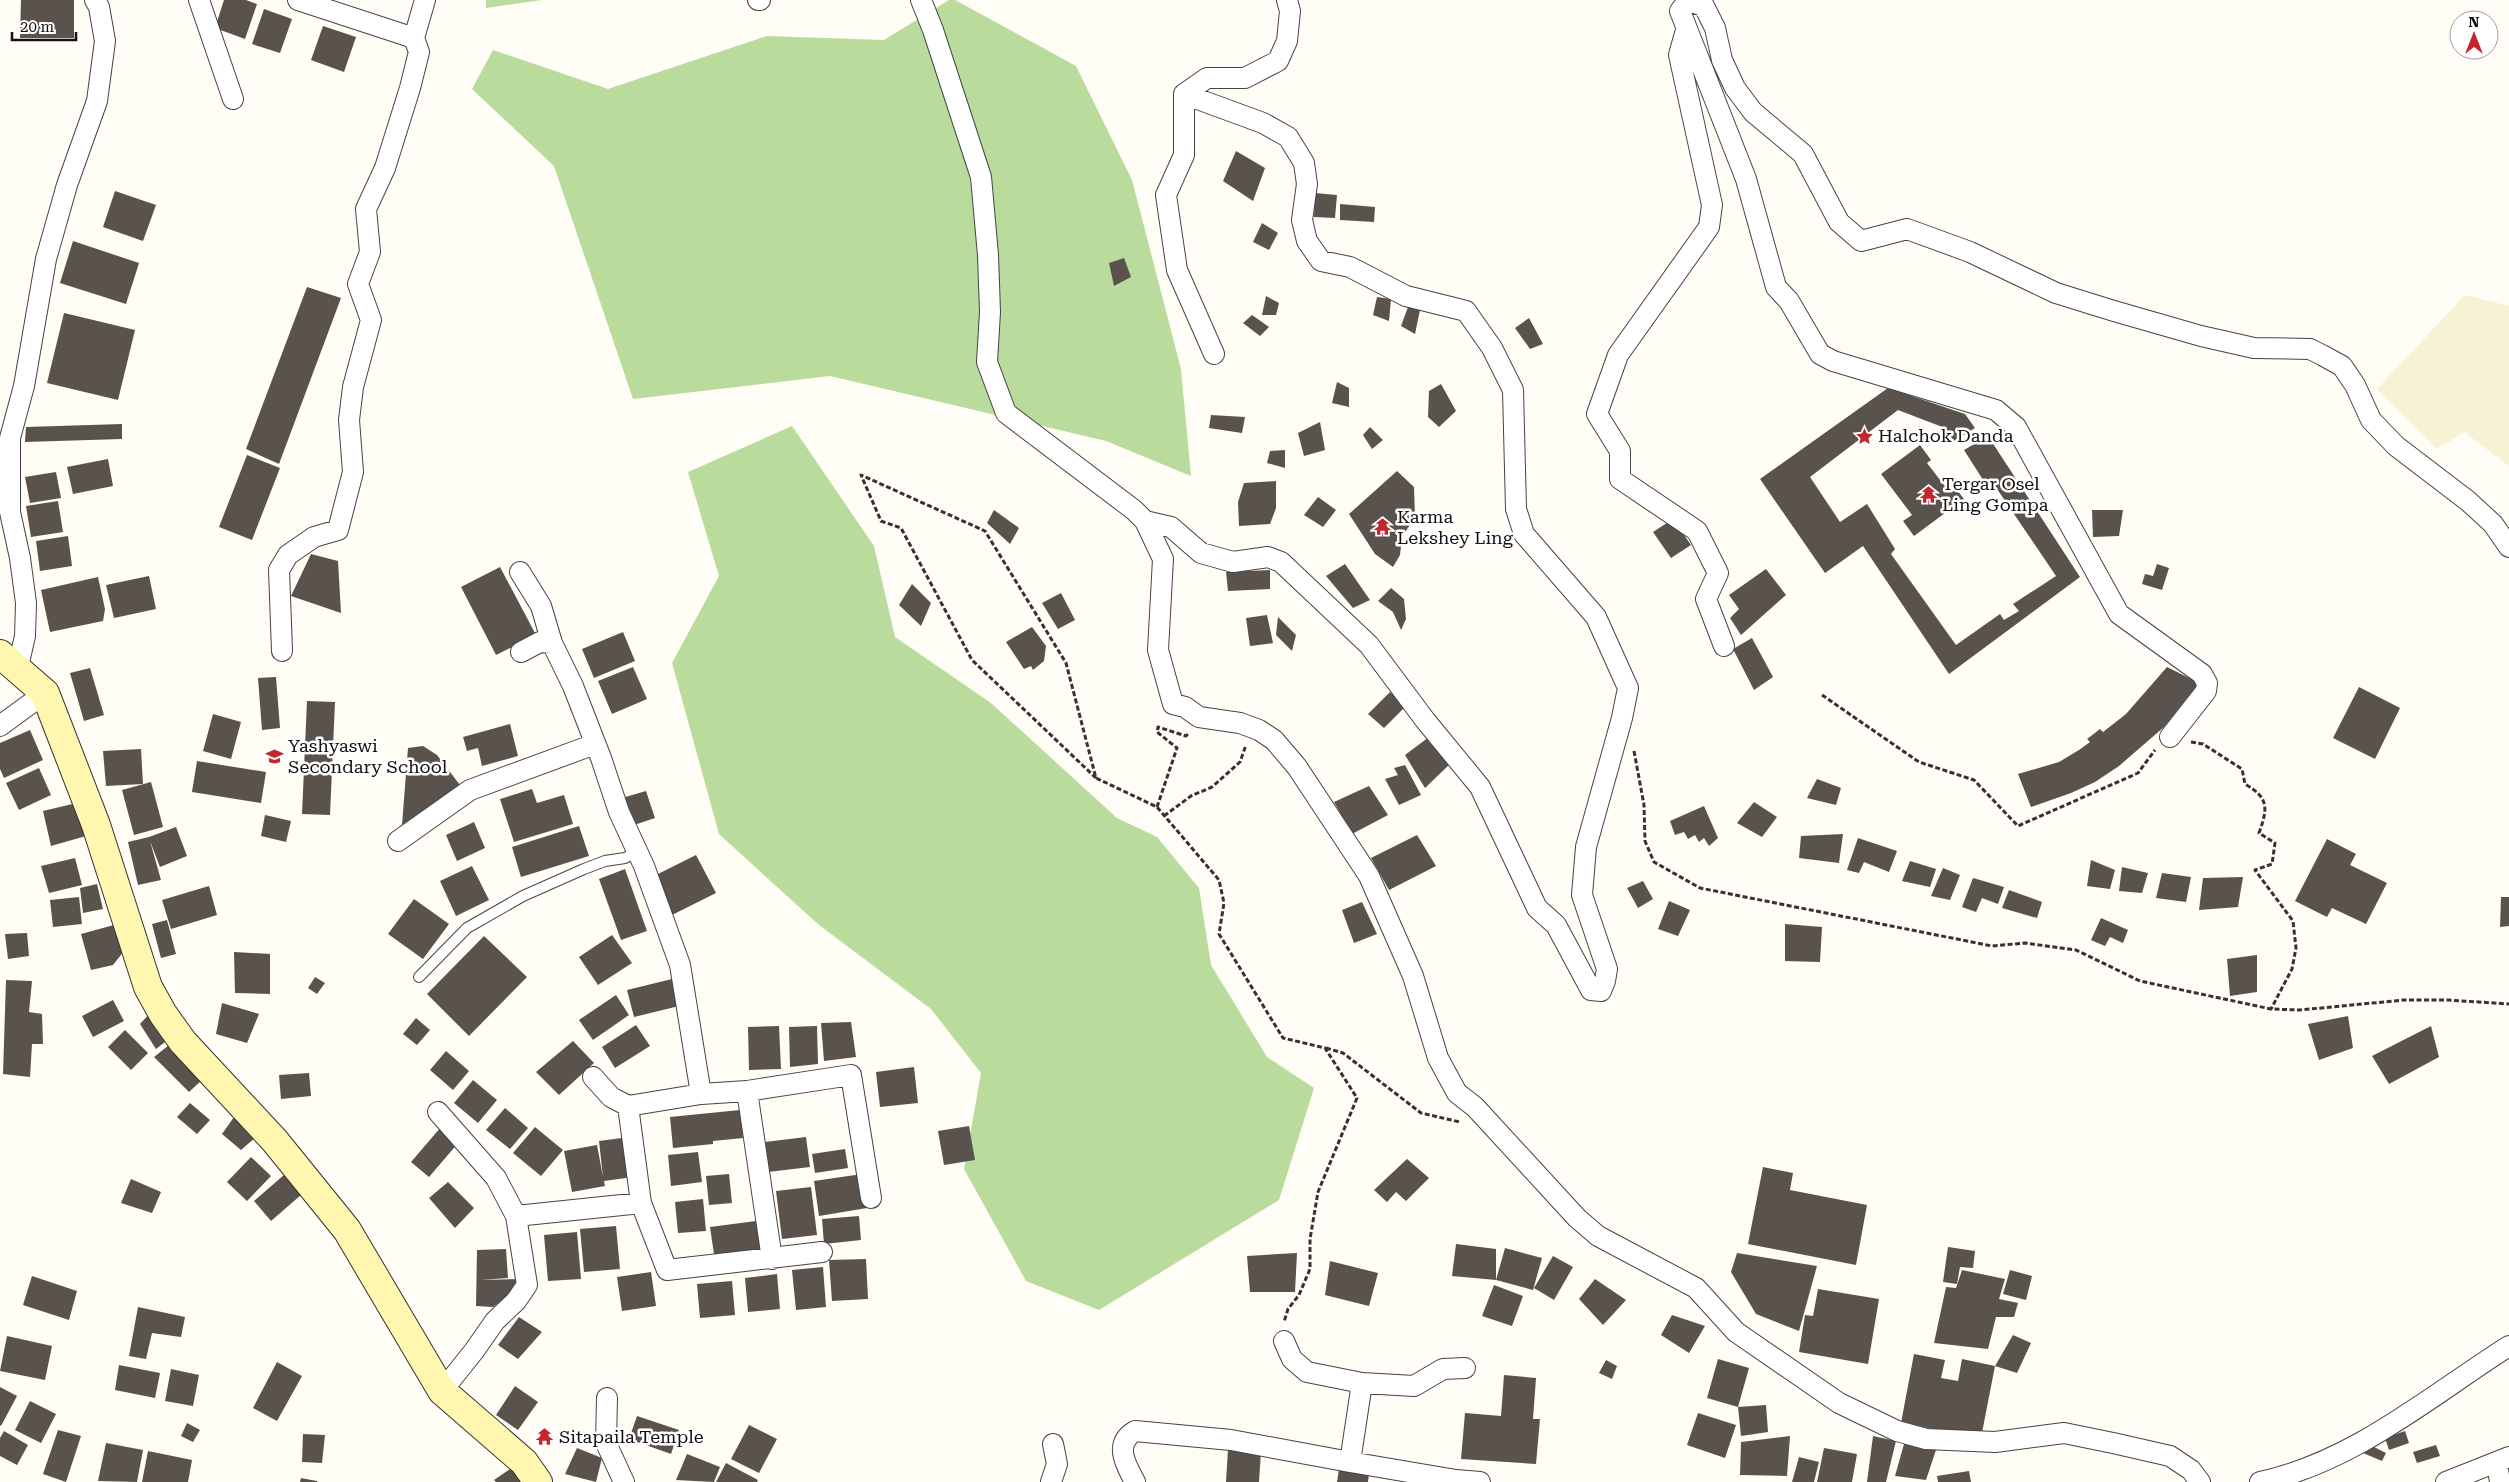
<svg xmlns="http://www.w3.org/2000/svg" width="2509" height="1482" viewBox="0 0 2509 1482" font-family="'Roboto Serif',serif">
<style>
.farmland{fill:#f6f3d4}
.forest{fill:#b9dc9c}
.building{fill:#5a524d}
.lines{fill:none;stroke-linecap:round;stroke-linejoin:round}
.service-casing{stroke:#444;stroke-width:12}
.minor-casing{stroke:#444;stroke-width:22}
.secondary-casing{stroke:#333;stroke-width:30}
.path{stroke:#333;stroke-width:3;stroke-dasharray:5 2.5;stroke-linecap:butt}
.service{stroke:#fff;stroke-width:10}
.minor{stroke:#fff;stroke-width:20}
.secondary{stroke:#fff6b0;stroke-width:28}
.labels{text-anchor:middle;stroke-width:5;stroke-linejoin:round;paint-order:stroke}
.poi-label{font-size:18px;fill:#111;stroke:#fff;text-anchor:start}
</style>
<rect width="100%" height="100%" fill="#fffdf5"/>
<path class="farmland" d="M2465,295L2509,306V466L2464,432L2437,449L2377,389Z"/>
<path class="forest" d="M486,0H542L486,8Z
M949,0H955L1076,66L1132,180L1181,369L1191,476L1106,441L830,376L633,399L554,166L472,89L493,50L608,89L767,36L884,40Z
M792,426L874,546L895,637L991,703L1117,818L1157,837L1199,888L1211,965L1267,1057L1314,1088L1279,1200L1099,1310L1026,1281L964,1169L981,1073L931,1009L819,925L719,834L672,663L719,576L688,472Z"/>
<path class="building" d="M21,0H74V38H20Z
M224,0H246L257,4L245,39L215,28Z
M264,9L292,19L280,53L252,44Z
M323,26L356,37L344,72L311,60Z
M1236,151L1265,168L1253,201L1223,181Z
M115,191L156,205L143,241L103,227Z
M1315,193L1337,195L1335,218L1314,217Z
M1340,204L1375,207L1374,222L1340,220Z
M1262,223L1278,233L1269,250L1253,242Z
M73,241L139,263L126,304L60,283Z
M1124,258L1131,277L1114,286L1109,263Z
M307,287L341,298L279,464L246,449Z
M1266,296L1279,303L1276,315H1262Z
M1377,297L1391,299L1389,321L1373,315Z
M1408,307L1420,310L1415,334L1401,326Z
M64,313L135,330L118,400L47,383Z
M1252,315L1269,327L1260,336L1243,323Z
M1529,318L1543,344L1530,349L1515,328Z
M1337,382L1349,388V407L1332,403Z
M1441,384L1456,411L1439,427L1428,417L1429,391Z
M1888,388L1965,414L1975,428L1954,441L1945,428L1898,410L1810,477L1840,522L1867,504L1895,549L1891,554L1956,645L2000,614L2004,620L2019,611L2013,604L2056,576L1991,480L1985,483L1964,450L1988,436L2080,577L1949,674L1863,546L1825,573L1760,479Z
M1211,415L1245,417L1242,433L1209,428Z
M1320,422L1325,450L1304,456L1298,433Z
M122,424V439L25,442L26,427Z
M1370,427L1383,440L1372,449L1363,435Z
M1920,445L1931,460L1927,463L1947,489L1953,485L1964,499L1914,536L1903,521L1912,515L1881,474Z
M1285,450V468L1267,463L1270,451Z
M247,455L280,468L252,540L219,527Z
M108,459L113,486L73,494L67,467Z
M1397,471L1414,487L1415,517L1402,537L1400,555L1393,567L1375,554L1349,514Z
M56,472L61,498L30,503L25,477Z
M1276,481V508L1270,524L1239,526L1238,502L1244,483Z
M1318,497L1336,510L1323,527L1304,515Z
M58,501L63,532L31,537L26,506Z
M994,510L1019,528L1010,544L987,523Z
M2092,510H2123L2119,536L2093,537Z
M1673,519L1691,545L1671,558L1653,532Z
M68,536L72,566L40,571L36,541Z
M311,554L338,561L341,613L291,596Z
M1345,564L1370,600L1353,608L1326,576Z
M2157,564L2169,568L2162,590L2142,584L2145,574L2153,576Z
M500,567L536,635L496,655L461,587Z
M1766,569L1786,595L1741,635L1730,618L1739,609L1729,595Z
M1270,570V589L1228,591L1226,572Z
M149,576L156,609L114,618L106,585Z
M98,577L105,609L103,621L50,632L41,590Z
M912,584L931,603L921,626L899,605Z
M1391,588L1404,599L1406,619L1401,630L1393,612L1378,601Z
M1061,593L1075,620L1058,629L1042,603Z
M1267,615L1273,643L1250,646L1246,618Z
M1278,617L1296,635L1292,651L1276,635Z
M1032,627L1046,646L1044,661L1033,670L1031,666L1024,669L1006,642Z
M623,632L635,661L594,678L582,649Z
M1752,638L1773,677L1754,690L1733,649Z
M633,667L647,699L612,714L598,681Z
M2167,667L2199,683L2164,727L2119,766L2095,782L2071,793L2031,807L2018,774L2059,762L2079,750L2090,742L2087,739L2100,729L2103,732L2126,714Z
M90,668L104,715L84,721L70,673Z
M276,677L280,728L262,730L258,678Z
M2359,687L2400,708L2375,759L2333,738Z
M1390,692L1406,706L1384,728L1368,714Z
M307,701L335,702L330,815L302,814Z
M213,714L241,722L231,759L203,751Z
M510,724L518,756L482,766L478,748L467,751L463,737Z
M30,730L43,760L4,778L0,769V743Z
M1429,737L1451,763L1425,788L1405,755Z
M423,746L437,755L463,789L402,825L408,748Z
M141,749L143,784L106,786L103,751Z
M197,761L266,772L261,803L192,792Z
M1405,765L1421,795L1399,805L1385,779L1398,775L1394,768Z
M39,768L51,795L19,810L6,783Z
M1817,779L1841,788L1836,805L1807,798Z
M151,782L163,827L134,835L122,790Z
M1369,786L1388,815L1352,834L1334,802Z
M532,789L537,803L564,795L573,824L514,842L500,799Z
M646,791L655,818L631,826L622,798Z
M85,801L93,834L51,846L43,811Z
M1754,802L1777,817L1762,837L1737,823Z
M1704,806L1718,838L1709,846L1704,838L1699,842L1695,835L1688,839L1684,832L1675,835L1670,821Z
M265,815L291,821L286,842L261,836Z
M474,822L485,848L457,861L446,835Z
M579,826L589,856L521,877L512,847Z
M176,827L187,856L160,867L150,841L161,880L138,885L128,842L149,837Z
M1843,834L1839,863L1799,858L1801,836Z
M1417,835L1436,866L1389,890L1371,858Z
M1858,838L1897,851L1889,872L1864,862L1859,873L1847,870Z
M2327,839L2356,854L2350,865L2387,883L2366,924L2332,908L2327,917L2295,901Z
M696,855L716,893L672,915L652,877Z
M75,858L82,885L49,893L41,866Z
M2091,860L2115,870L2110,889L2087,886Z
M1910,861L1936,869L1930,887L1902,881Z
M472,866L489,900L456,916L440,881Z
M2122,867L2148,873L2142,893L2119,891Z
M1943,868L1960,875L1950,900L1931,896Z
M625,869L647,931L621,940L599,879Z
M2162,873L2191,877L2186,902L2156,898Z
M2243,877L2238,907L2199,910L2203,878Z
M1973,878L2004,887L1998,904L1982,898L1976,912L1962,907Z
M1643,881L1653,899L1638,908L1627,888Z
M97,884L103,909L83,913L80,888Z
M209,886L217,915L171,929L162,900Z
M2009,890L2042,902L2037,918L2002,908Z
M79,897L82,924L53,927L50,900Z
M2501,897H2509V926L2500,927Z
M414,899L449,924L423,959L388,934Z
M1669,901L1690,910L1678,936L1658,929Z
M1362,902L1377,934L1354,943L1342,910Z
M2101,918L2128,930L2123,943L2110,937L2105,946L2091,940Z
M167,920L176,954L161,958L152,924Z
M1785,924L1822,927L1820,962L1785,961Z
M114,925L124,951L113,965L91,970L81,934Z
M27,933L29,956L8,959L5,934Z
M612,935L632,963L598,985L579,957Z
M484,936L527,977L469,1036L427,994Z
M234,952L270,954V994L235,993Z
M2257,955V992L2230,996L2227,959Z
M315,977L325,983L317,994L308,988Z
M672,979L679,1006L634,1017L627,990Z
M6,980L32,981L29,1012L42,1014L43,1044H32L30,1077L3,1074Z
M616,995L629,1015L593,1040L579,1020Z
M113,1000L124,1021L93,1037L82,1016Z
M222,1003L259,1014L247,1043L216,1034Z
M152,1011L174,1035L156,1049L140,1024Z
M2348,1016L2353,1048L2319,1060L2308,1024Z
M416,1018L430,1030L417,1045L403,1034Z
M851,1022L856,1057L824,1061L821,1023Z
M636,1025L650,1046L615,1068L602,1047Z
M779,1026L781,1069L749,1070L748,1027Z
M817,1026L818,1064L790,1067L789,1027Z
M2431,1026L2439,1057L2389,1084L2372,1056Z
M125,1030L148,1053L131,1070L108,1047Z
M573,1041L594,1063L559,1095L536,1072Z
M169,1045L203,1079L189,1092L154,1057Z
M446,1051L469,1071L453,1090L430,1070Z
M914,1067L918,1103L880,1107L876,1072Z
M309,1073L311,1096L281,1099L279,1075Z
M473,1080L497,1100L478,1123L454,1103Z
M190,1103L210,1120L197,1134L177,1117Z
M505,1108L528,1128L510,1149L486,1130Z
M740,1110L743,1138L713,1141V1144L673,1148L670,1117Z
M234,1117L256,1137L241,1150L222,1134Z
M969,1126L975,1160L944,1165L938,1131Z
M441,1127L459,1142L429,1177L411,1162Z
M535,1127L563,1150L541,1176L513,1153Z
M629,1137L633,1177L604,1181L605,1186L572,1192L564,1151L597,1145L603,1177L599,1141Z
M806,1137L810,1167L768,1172L765,1142Z
M845,1149L848,1168L815,1173L812,1154Z
M698,1152L702,1182L671,1186L668,1155Z
M251,1157L271,1176L247,1201L227,1182Z
M1407,1159L1429,1178L1406,1201L1396,1192L1387,1202L1374,1190Z
M1763,1167L1793,1173L1790,1190L1867,1205L1856,1265L1748,1244Z
M292,1168L309,1188L271,1221L254,1201Z
M729,1174L732,1203L709,1205L706,1176Z
M862,1174L867,1208L819,1216L814,1181Z
M131,1179L161,1192L152,1213L121,1203Z
M448,1182L474,1208L455,1228L429,1198Z
M811,1187L817,1235L782,1239L776,1191Z
M703,1199L706,1231L678,1233L675,1202Z
M859,1216L861,1240L824,1244L822,1219Z
M756,1221L761,1254L715,1261L710,1227Z
M616,1226L620,1269L584,1272L580,1229Z
M577,1232L581,1279L548,1281L544,1235Z
M1456,1244L1496,1249V1280L1452,1276Z
M1948,1247L1975,1251L1973,1268L1960,1267L1957,1284L1943,1282Z
M1505,1248L1542,1258L1533,1290L1496,1280Z
M506,1249L508,1278L480,1280L521,1279L520,1286L493,1307L476,1306L477,1250Z
M1297,1253L1295,1292H1250L1247,1256Z
M1737,1253L1817,1266L1799,1331L1756,1314L1731,1272Z
M1553,1256L1573,1267L1554,1300L1534,1288Z
M866,1259L868,1299L832,1301L829,1260Z
M1330,1261L1378,1273L1369,1306L1325,1295Z
M823,1267L826,1307L796,1310L792,1270Z
M1962,1270L2005,1279L1999,1299L2018,1303L2014,1317H1996L1988,1349L1934,1343L1946,1287L1956,1288Z
M2010,1270L2032,1276L2026,1300L2003,1294Z
M651,1272L656,1306L622,1311L617,1277Z
M777,1274L780,1309L748,1312L745,1278Z
M32,1276L77,1291L69,1320L23,1305Z
M1595,1279L1626,1300L1603,1325L1579,1299Z
M732,1281L735,1315L700,1318L697,1284Z
M1494,1285L1523,1296L1512,1326L1482,1316Z
M1818,1289L1879,1299L1868,1364L1799,1352L1805,1315L1813,1316Z
M138,1307L185,1317L181,1337L152,1333L146,1359L129,1356Z
M1672,1315L1705,1326L1689,1353L1661,1335Z
M519,1317L542,1332L518,1359L498,1345Z
M2013,1335L2031,1343L2017,1373L1995,1366Z
M7,1336L52,1346L45,1380L0,1371Z
M1914,1354L1945,1360L1941,1378L1958,1381L1962,1359L1995,1366L1981,1438L1901,1423Z
M1718,1359L1749,1368L1738,1407L1707,1398Z
M1606,1360L1617,1366L1612,1379L1599,1373Z
M277,1362L302,1376L277,1421L253,1408Z
M119,1365L160,1373L155,1398L115,1390Z
M171,1369L199,1375L193,1406L165,1401Z
M1504,1375L1536,1378L1533,1419H1540L1536,1464L1461,1459L1465,1413L1501,1416Z
M515,1386L538,1402L518,1430L496,1415Z
M0,1387L17,1396L1,1426L0,1425Z
M30,1401L56,1414L41,1443L15,1430Z
M1766,1405L1768,1432L1741,1436L1738,1407Z
M1698,1413L1736,1425L1725,1458L1687,1445Z
M637,1416L679,1430L671,1454L629,1439Z
M187,1423L200,1430L193,1442L181,1436Z
M749,1425L777,1439L759,1473L731,1459Z
M58,1430L81,1436L66,1482L43,1474Z
M4,1431L28,1445L17,1465L0,1456V1438Z
M2405,1431L2409,1443L2389,1450L2385,1438Z
M303,1434L325,1435L322,1463L302,1462Z
M1790,1436L1787,1476L1740,1475L1741,1442Z
M1873,1436L1896,1441L1886,1482H1867Z
M106,1443L143,1450L137,1482L98,1481Z
M1904,1444L1937,1447L1926,1480L1895,1476Z
M2368,1444L2386,1453L2382,1461L2363,1453Z
M2436,1445L2440,1456L2417,1463L2413,1452Z
M577,1448L602,1458L596,1482L565,1474Z
M1824,1448L1857,1454L1852,1482H1817Z
M1228,1449L1261,1451L1259,1482H1226Z
M148,1451L192,1460L188,1482H142Z
M687,1454L720,1467L714,1482L676,1480Z
M1799,1457L1819,1462L1814,1482H1792Z
M519,1463L533,1482H496L494,1480Z
M726,1463L758,1480L757,1482H716Z
M1339,1469L1369,1474L1368,1482H1337Z
M1969,1471L1971,1482H1938L1937,1476Z
M301,1478L317,1481V1482H300Z"/>
<g class="lines">
<defs>
<path id="service" d="M419,977L467,928L523,896L584,869L605,861L625,858L634,853L638,858"/>
<path id="minor" d="M199,0L233,99
M298,0L414,38L425,0
M758,0H760
M921,0L933,30L981,177L988,255L990,312L987,362L1006,413L1134,510L1145,521L1163,559L1158,650L1173,704L1185,707L1199,717L1240,723L1259,730L1274,740L1297,767L1369,876L1413,976L1438,1058L1457,1093L1475,1107L1577,1218L1598,1236L1696,1288L1736,1332L1839,1403L1897,1431L1926,1439L1995,1442L2064,1433L2113,1443L2170,1456L2191,1470L2200,1482
M1686,30L1679,55L1712,205L1709,227L1618,355L1597,414L1620,451V479L1697,531L1718,573L1706,599L1724,646
M1184,94L1207,78H1245L1278,61L1287,41L1290,11L1287,0
M1145,521L1171,527L1201,553L1233,562L1268,557L1281,562L1369,645L1425,720L1480,787L1537,908L1556,925L1591,990L1601,991L1605,981L1607,969L1582,895L1586,847L1622,718L1628,688L1596,617L1524,534L1516,509L1513,390L1492,348L1466,311L1406,296L1350,267L1321,261L1307,241L1302,220L1307,184L1304,163L1288,137L1263,123L1184,94V155L1166,195L1177,270L1214,354
M520,572L541,606L552,643L573,686L601,758L619,812L644,866L680,965L701,1094
M282,651L279,570L288,555L314,537L338,530L353,472L349,420L353,387L371,320L358,284L370,252L366,209L385,168L410,88L419,52L414,38
M521,652L540,642L552,643
M17,671L25,636L26,603L20,558L10,512V438L24,386L46,259L67,185L97,101L105,41L99,7L95,0
M0,726L45,693
M2170,737L2206,691L2207,683L2202,674L2119,614L2016,427L1996,410L1833,361L1820,354L1789,301L1776,287L1746,179L1680,11L1688,1L1704,6L1715,28L1722,60L1735,88L1753,112L1803,154L1839,222L1861,241L1907,229L1970,252L2056,293L2114,311L2201,336L2254,348L2310,349L2322,355L2342,366L2355,385L2371,420L2396,446L2468,501L2493,524L2509,547
M398,841L470,790L595,744
M593,1077L611,1097L628,1106L701,1094L747,1091L851,1075L871,1198
M747,1091L772,1259
M628,1106L641,1203L667,1270L822,1252
M438,1112L496,1178L516,1216
M1284,1341L1292,1359L1307,1372L1362,1383L1414,1386L1443,1369L1465,1368
M442,1391L474,1351L495,1321L516,1301L527,1285L516,1216L641,1203
M607,1398L606,1443L624,1482
M1350,1462L1456,1480L1480,1482
M2497,1463L2500,1482
M1051,1482L1057,1464L1053,1444
M1135,1482C1126,1465 1113,1444 1135,1431L1231,1440L1350,1462L1362,1383
M2260,1482C2354,1462 2430,1396 2509,1346
M2446,1482L2509,1457"/>
<path id="secondary" d="M0,654L45,693L96,825L148,987L163,1014L183,1042L275,1141L347,1230L442,1391L524,1462L538,1482"/>
</defs>
<use href="#service" class="service-casing"/>
<use href="#minor" class="minor-casing"/>
<use href="#secondary" class="secondary-casing"/>
<path class="path" d="M1822,695L1919,762L1974,780L2018,826L2138,773L2155,750
M2191,742L2203,744L2242,769L2245,784C2269,798 2268,808 2259,833L2275,843L2272,864L2255,870L2293,921L2296,948L2292,969L2271,1009
M1634,751L1644,805L1645,841L1654,862L1700,888L1992,946L2025,943L2076,950L2140,981L2271,1009L2300,1010L2404,1000H2448L2509,1004
M1096,778L972,660L901,528L881,521L861,475L985,531L1066,663L1096,778L1157,807L1219,880L1224,903L1219,934L1283,1038L1325,1048L1357,1098L1318,1192L1310,1239V1269L1299,1295L1288,1309L1284,1322
M1157,807L1177,748L1157,732L1158,727L1186,736L1188,734
M1164,816L1191,796L1212,787L1240,762L1246,745
M1326,1048L1343,1053L1421,1113L1460,1122"/>
<use href="#service" class="service"/>
<use href="#minor" class="minor"/>
<use href="#secondary" class="secondary"/>
</g>
<defs>
<symbol id="sight-bare" viewBox="-9 -9 18 18"><path d="M0-6L1.8-2.2L6-1.7L2.9 1.2L3.7 5.4L0 3.3L-3.7 5.4L-2.9 1.2L-6-1.7L-1.8-2.2Z" fill="#c4262e" stroke="#fff" stroke-width="2.5" paint-order="stroke"/></symbol>
<symbol id="temple-bare" viewBox="-9 -9 18 18"><path d="M0-6L5-2H3V0L6.5 2.5H4V6H1.5V3h-3V6H-4V2.5H-6.5L-3 0V-2H-5Z" fill="#c4262e" stroke="#fff" stroke-width="2.5" paint-order="stroke"/></symbol>
<symbol id="school-bare" viewBox="-9 -9 18 18"><path d="M0-5L7-2L0 1L-7-2ZM-4 1L0 2.5L4 1V4Q0 6-4 4Z" fill="#c4262e" stroke="#fff" stroke-width="2.5" paint-order="stroke"/></symbol>
</defs>
<g fill-rule="evenodd">
<use href="#sight-bare" x="1852" y="424" width="25" height="25"/>
<use href="#temple-bare" x="1916" y="482" width="25" height="25"/>
<use href="#temple-bare" x="1370" y="514" width="25" height="25"/>
<use href="#school-bare" x="262" y="744" width="25" height="25"/>
<use href="#temple-bare" x="532" y="1424" width="25" height="25"/>
</g>
<g class="labels">
<g class="poi-label">
<text x="1878" y="442">Halchok Danda</text>
<text x="1942" y="490">Tergar Osel<tspan x="1942" dy="21">Ling Gompa</tspan></text>
<text x="1397" y="523">Karma<tspan x="1397" dy="21">Lekshey Ling</tspan></text>
<text x="288" y="752">Yashyaswi<tspan x="288" dy="21">Secondary School</tspan></text>
<text x="559" y="1443">Sitapaila Temple</text>
</g>
</g>
<g transform="translate(2474 35)"><circle r="24" fill="#ffffff" stroke="#a0a0a0"/>
<path d="M0-4L9 19L0 12L-9 19Z" fill="#c4262e"/>
<text y="-8" font-size="14" font-weight="bold" text-anchor="middle" fill="#111111">N</text>
</g>
<path d="M12 32v8h64v-8" fill="none" stroke="#111111" stroke-width="2.5"/>
<text x="20" y="32" font-size="15" fill="#111111" stroke="#ffffff" stroke-width="4" paint-order="stroke">20 m</text>
</svg>
